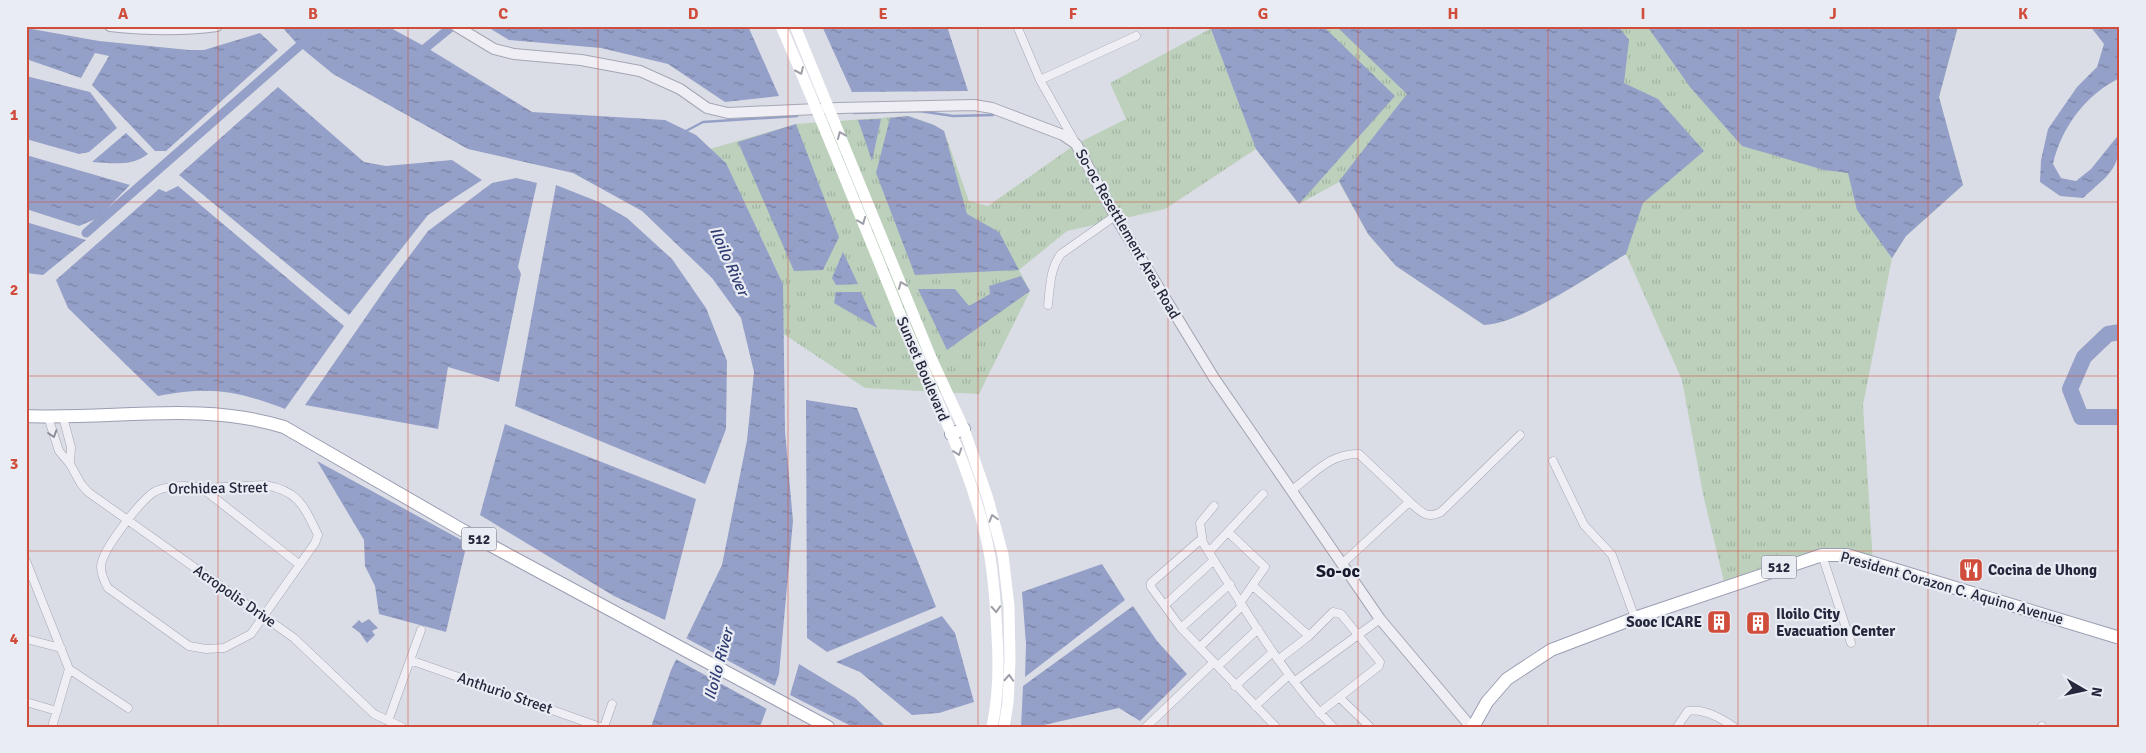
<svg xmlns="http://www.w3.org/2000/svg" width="2146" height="753" viewBox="0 0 2146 753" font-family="Signika,sans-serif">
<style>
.grass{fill:url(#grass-tufts)}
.water{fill:url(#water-ripples)}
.pier{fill:#dbdde6}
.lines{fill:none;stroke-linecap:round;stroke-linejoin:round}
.stream{stroke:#95a0c8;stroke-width:2.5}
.canal{stroke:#95a0c8;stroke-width:9}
.river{stroke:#95a0c8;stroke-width:16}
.minor-casing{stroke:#a4a6b3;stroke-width:9}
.tertiary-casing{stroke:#a4a6b3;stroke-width:12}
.primary-casing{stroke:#9a9eb2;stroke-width:14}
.minor{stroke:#eeeef4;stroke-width:8}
.tertiary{stroke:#eeeef4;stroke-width:10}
.secondary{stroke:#fff;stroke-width:11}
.primary{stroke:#fff;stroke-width:12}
.oneway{stroke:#9d9ea7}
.oneway2{stroke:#8a8a98}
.grid{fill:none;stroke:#d04c3b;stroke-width:1;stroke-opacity:0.55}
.labels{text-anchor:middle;stroke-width:4.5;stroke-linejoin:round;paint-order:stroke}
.shield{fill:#eaecf4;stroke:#606273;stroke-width:1}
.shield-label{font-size:14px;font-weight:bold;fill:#25273c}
.street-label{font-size:15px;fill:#25273c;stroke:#eaecf4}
.poi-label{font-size:15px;font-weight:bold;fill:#25273c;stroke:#eaecf4;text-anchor:start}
.water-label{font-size:16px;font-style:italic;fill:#2f3b71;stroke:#eaecf4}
.quarter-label{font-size:18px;font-weight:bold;fill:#18192d;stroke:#eaecf4}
.neatline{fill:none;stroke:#d04c3b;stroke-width:2}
.grid-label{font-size:16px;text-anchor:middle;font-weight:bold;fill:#d04c3b}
</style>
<defs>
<pattern id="grass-tufts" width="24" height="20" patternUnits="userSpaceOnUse" patternTransform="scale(1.25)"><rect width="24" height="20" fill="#bcd0bc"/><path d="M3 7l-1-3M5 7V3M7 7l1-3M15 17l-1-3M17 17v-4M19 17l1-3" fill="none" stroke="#a1b3a2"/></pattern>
<pattern id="water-ripples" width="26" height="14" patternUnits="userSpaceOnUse" patternTransform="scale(1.25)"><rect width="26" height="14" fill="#95a0c8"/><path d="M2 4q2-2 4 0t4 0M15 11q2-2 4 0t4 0" fill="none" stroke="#7982a4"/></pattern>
</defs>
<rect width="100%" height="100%" fill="#dbdde6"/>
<path class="grass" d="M1209,26H1958L1939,97L1963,185L1906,236L1892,258L1863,405L1873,563L1847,555L1725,586L1703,494L1682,380L1626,254C1592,274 1521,324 1484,325L1396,266L1368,234L1339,182L1299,204L1256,149L1165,209L1067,231L1019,270L1030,291L979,394L865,388L782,333L783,284L726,164L710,149L796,124L908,116L934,125L944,131L969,201L988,206L1076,144L1126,119L1110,83L1210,29Z"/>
<path class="water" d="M281,26H387L424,46L532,112L665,120L696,135L726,163L783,284L785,431L793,521L779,674L760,727H651L671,670L722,565L747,440L754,372L741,318L712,278L642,211L573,173L468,149L333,74L299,46Z
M486,26H748L779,96L725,102L668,64L601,48L509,40Z
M822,26H947L968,91L852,92Z
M1215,26H1323L1395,96L1299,204L1256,149L1211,29Z
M1336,26H1618L1629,40L1624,83L1658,99L1704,151L1643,203L1626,254C1592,274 1521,324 1484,325L1396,266L1368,234L1339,181L1407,94Z
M1647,26H1958L1939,97L1963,185L1906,236L1892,258L1857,210L1848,173L1824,170L1742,146L1690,87Z
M2090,26H2115L2120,32V78C2086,94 2061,128 2053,164L2061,178L2076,181L2091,169L2120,133C2120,171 2109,174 2083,198L2060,196L2040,182L2041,160L2048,129L2077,87L2097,67L2104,44Z
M26,28L99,41L189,50H204L260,33L278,50L166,151H155L92,85L109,56L95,53L81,78L26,59Z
M26,76L90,92L117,128L89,152L79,154L26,139Z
M278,87L364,162L386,166L452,160L482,180L428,215L349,315L179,175Z
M908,116L934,125L944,131L967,214L999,232L1019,270L915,275L876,173L890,118Z
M881,119L872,161L858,120Z
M796,124L839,237L823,270L794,271L738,142Z
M126,133L148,154C131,167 112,163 92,162Z
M26,155L130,185L98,218L79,226L26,209Z
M516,178L537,183L518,267L521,274L499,382L448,367L438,429L305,405L390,282L428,231L492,183Z
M556,185L599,202L627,218L672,259L706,308L727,361L726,429L705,484L515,406Z
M178,186L344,326L285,409C235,390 210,386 158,396L68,308L56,280L159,189L166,192Z
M26,222L86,240L43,275L26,273Z
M843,252L858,284L836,285L832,278Z
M1021,276L1030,291L947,350L918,289H955L969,306L990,294L989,286Z
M836,292H861L877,328L834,303Z
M806,400L857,408L936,607L827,652L807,638Z
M505,424L696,499L665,620L614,596L480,515Z
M317,461L467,543L446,632L379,614L375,586L365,566L364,540Z
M1102,564L1125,600L1025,677L1026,644L1022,592Z
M1133,606L1157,641L1187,674L1140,721L1119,708L1035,727H1021L1023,686Z
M942,616L955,633L974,702L939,713L912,715L860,672L836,662Z
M369,619L378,628L372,631L375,635L367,643L360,633L352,627L359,620L362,623Z
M799,664L855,698L886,727H853L790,695Z"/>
<path class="pier" d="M684,637L777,687L769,710L674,658Z"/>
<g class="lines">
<path class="stream" d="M854,113L919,111L953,116L993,115
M686,131L703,122L797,116"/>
<path class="canal" d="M417,55L450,28
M86,233L322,26"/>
<path class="river" d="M2120,332L2108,334L2084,357L2070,389L2081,417H2120"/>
<defs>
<path id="minor" d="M1017,26L1040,80L1075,142
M1040,80L1136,36
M1048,305C1050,287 1050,268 1061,254L1115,216
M48,417L59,451L70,464L81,484L88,492L294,638L374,714L402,727
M63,417L71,447L70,464
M1553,461L1584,525L1612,555L1635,618
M265,485C299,491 304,506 318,535L315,543L251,634L224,648L206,649L189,646L108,588C104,581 101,574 101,566C102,550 142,498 156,491C169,485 188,485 202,488Z
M202,488L300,565
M1292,490C1314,474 1330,453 1359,454L1412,504
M1228,532L1265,567L1240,603
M1203,543L1200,523L1214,506
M1209,552L1263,494
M1822,555L1851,643
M26,561L69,669L128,708
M1343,563L1407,504H1412C1422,513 1428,519 1441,512L1520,435
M1253,586L1309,636
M1165,605L1214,560
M1181,628L1230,584
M26,639L61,648
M1200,647L1242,606
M410,660L600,727
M1278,660L1309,636L1333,612L1341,614L1380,662L1379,666L1319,713
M1218,666L1258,629
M1295,681L1380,619
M1235,686L1273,652
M1339,697L1370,727
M26,702L57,711
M1255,706L1289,675
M388,721L421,630
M52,727L69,669
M604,727L612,704
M1146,727L1214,662
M1276,727L1181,628L1151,587V583L1199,541L1203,543C1243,606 1281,673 1333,727
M1677,727L1688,711C1704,708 1721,718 1734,727
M2041,727L2042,726"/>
<path id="tertiary" d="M110,26C146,30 180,31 217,26
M456,26L494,49L514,54L581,60L640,71L680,89L707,108L728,113L839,108L974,105L992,108L1063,135L1076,144L1115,216L1214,378L1380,619L1471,727"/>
<path id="primary" d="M26,416C112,420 201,401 284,427L464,531L828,727
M951,434L964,429
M1473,727L1487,702L1507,679L1551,650L1635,618L1822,555H1847L2120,638"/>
</defs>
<use href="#minor" class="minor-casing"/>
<use href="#tertiary" class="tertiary-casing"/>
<use href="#primary" class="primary-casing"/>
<use href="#minor" class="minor"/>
<use href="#tertiary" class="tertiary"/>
<path class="secondary" d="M781,26C822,120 860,215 898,309C930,389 975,472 990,557C994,583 996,610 997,636C999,666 998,698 992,727
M795,26L932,360L964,429L988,499L1003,555L1009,607L1010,660L1008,703L1004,727"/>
<use href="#primary" class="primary"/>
</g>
<defs><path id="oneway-chevron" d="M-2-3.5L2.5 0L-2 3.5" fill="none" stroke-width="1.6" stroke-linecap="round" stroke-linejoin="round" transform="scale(1.25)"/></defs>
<g class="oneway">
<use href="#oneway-chevron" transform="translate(800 71) rotate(66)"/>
<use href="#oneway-chevron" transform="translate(841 135) rotate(-112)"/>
<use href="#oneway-chevron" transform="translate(862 221) rotate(68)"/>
<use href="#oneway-chevron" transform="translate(902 285) rotate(-112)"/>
<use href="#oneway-chevron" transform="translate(958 452) rotate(71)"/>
<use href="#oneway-chevron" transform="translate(993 518) rotate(-106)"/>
<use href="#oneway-chevron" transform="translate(996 609) rotate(87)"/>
<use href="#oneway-chevron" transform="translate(1009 678) rotate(-87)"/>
</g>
<use class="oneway2" href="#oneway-chevron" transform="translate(53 434) rotate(72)"/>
<path class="grid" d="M218,26V727M408,26V727M598,26V727M788,26V727M978,26V727M1168,26V727M1358,26V727M1548,26V727M1738,26V727M1928,26V727M26,202H2120M26,376H2120M26,551H2120"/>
<defs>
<symbol id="restaurant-square" viewBox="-11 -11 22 22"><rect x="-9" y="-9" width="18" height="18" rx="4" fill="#d04c3b" stroke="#eaecf4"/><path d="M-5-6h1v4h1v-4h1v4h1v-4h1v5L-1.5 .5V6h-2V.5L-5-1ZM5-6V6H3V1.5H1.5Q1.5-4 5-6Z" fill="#fff"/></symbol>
<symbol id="building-square" viewBox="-11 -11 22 22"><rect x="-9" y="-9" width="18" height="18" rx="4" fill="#d04c3b" stroke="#eaecf4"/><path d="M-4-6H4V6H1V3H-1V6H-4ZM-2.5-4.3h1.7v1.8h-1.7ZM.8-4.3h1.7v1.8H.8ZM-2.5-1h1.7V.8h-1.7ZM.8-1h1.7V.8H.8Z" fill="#fff"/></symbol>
</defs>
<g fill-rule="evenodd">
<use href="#restaurant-square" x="1957" y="556" width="28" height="28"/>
<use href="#building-square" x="1705" y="608" width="28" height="28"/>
<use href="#building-square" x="1744" y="609" width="28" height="28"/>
</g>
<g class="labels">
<g class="shield">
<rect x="461.5" y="527.5" width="35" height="23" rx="4"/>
<rect x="1761.5" y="555.5" width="35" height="23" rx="4"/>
</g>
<g class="shield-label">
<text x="479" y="544">512</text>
<text x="1779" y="572">512</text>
</g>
<g class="street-label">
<text transform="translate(1128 234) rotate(60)" y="5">So-oc Resettlement Area Road</text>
<text transform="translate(923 369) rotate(67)" y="5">Sunset Boulevard</text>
<text transform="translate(218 488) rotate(-1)" y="5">Orchidea Street</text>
<text transform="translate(1952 588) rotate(16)" y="5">President Corazon C. Aquino Avenue</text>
<text transform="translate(235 596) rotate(35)" y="5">Acropolis Drive</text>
<text transform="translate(505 693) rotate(19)" y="5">Anthurio Street</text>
</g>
<g class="poi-label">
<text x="1988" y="575">Cocina de Uhong</text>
<text x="1776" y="619">Iloilo City<tspan x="1776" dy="17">Evacuation Center</tspan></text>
<text x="1702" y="627" text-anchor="end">Sooc ICARE</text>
</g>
<g class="water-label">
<text transform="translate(730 261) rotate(66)" y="6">Iloilo River</text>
<text transform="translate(718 664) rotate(-75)" y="6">Iloilo River</text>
</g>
<g class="quarter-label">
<text x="1338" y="577">So-oc</text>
</g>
</g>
<rect width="2146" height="753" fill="none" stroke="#eaecf4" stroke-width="55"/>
<g transform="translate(2084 690) rotate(99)" stroke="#eaecf4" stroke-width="4" paint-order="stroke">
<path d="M0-4L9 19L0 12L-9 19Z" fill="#25273c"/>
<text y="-8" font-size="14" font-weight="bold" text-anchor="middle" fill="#25273c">N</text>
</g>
<rect x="28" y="28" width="2090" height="698" class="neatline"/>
<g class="grid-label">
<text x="123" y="19">A</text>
<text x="313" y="19">B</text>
<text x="503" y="19">C</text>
<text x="693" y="19">D</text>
<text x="883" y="19">E</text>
<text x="1073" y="19">F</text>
<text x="1263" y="19">G</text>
<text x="1453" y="19">H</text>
<text x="1643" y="19">I</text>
<text x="1833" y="19">J</text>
<text x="2023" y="19">K</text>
<text x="14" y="120">1</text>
<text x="14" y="295">2</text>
<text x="14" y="469">3</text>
<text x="14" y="644">4</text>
</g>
</svg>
